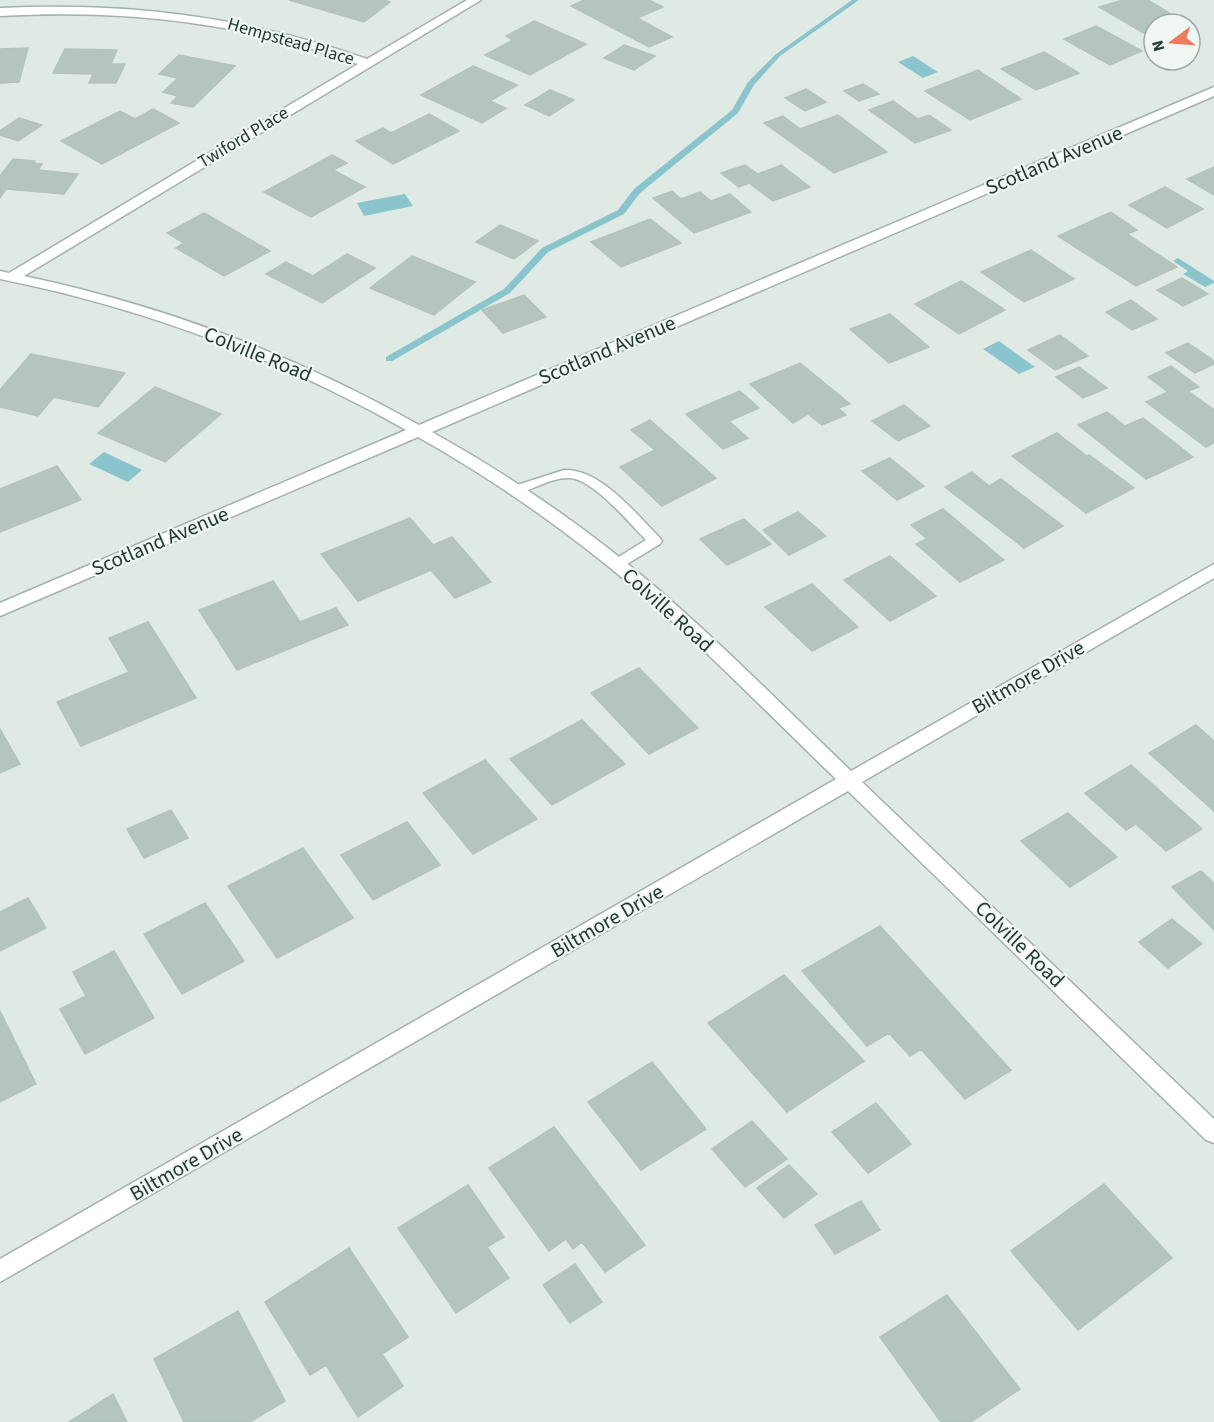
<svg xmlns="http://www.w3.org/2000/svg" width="1214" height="1422" viewBox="0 0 1214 1422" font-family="'Source Sans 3',sans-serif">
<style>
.water{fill:#8ac5cd}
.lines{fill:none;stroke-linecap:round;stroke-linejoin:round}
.stream{fill:#8ac5cd;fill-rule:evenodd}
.building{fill:#b5c5be;stroke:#b3c3bc;stroke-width:1.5}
.lane-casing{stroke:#a3b1ac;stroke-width:3}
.street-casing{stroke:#a3b1ac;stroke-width:3}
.lane{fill:#fff;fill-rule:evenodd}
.street{fill:#fff;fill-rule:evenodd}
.labels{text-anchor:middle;stroke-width:4.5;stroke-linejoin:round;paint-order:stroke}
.far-street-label{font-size:18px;fill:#223932;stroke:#f0f7f3}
.street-label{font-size:21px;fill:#223932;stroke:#f0f7f3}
</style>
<rect width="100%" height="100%" fill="#e0eae5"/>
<path class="water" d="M913,56L938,72L923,78L898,62Z
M405,194L413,206L364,216L357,203Z
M1178,258L1214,281V283L1205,287L1183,274L1188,271L1173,261Z
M999,341L1035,367L1019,374L983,349Z
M104,452L142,470L128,482L89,464Z"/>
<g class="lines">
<path class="stream" d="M852,0H859L780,56L754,85L738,113L640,193L624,214L548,252L510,293L392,361H386V357L504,289L542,248L618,210L634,189L732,110L748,82L776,54Z"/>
</g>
<path class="building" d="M289,0H383L390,2L364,22Z
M584,0H649L663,7L637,18L672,37L649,47L571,6Z
M1123,0H1148L1187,24H1154V39L1099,7Z
M534,21L586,44L530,75L485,55L513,40L506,36Z
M1096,26L1142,51L1110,65L1064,39Z
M624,45L655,56L634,70L604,58Z
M28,48L19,82L0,83V49Z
M65,49L117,50L111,64H125L116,83H89L93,74L53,73Z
M1044,52L1079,73L1036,90L1001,69Z
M179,55L235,66L193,107L171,103L178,96L163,92L178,78L159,74Z
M473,66L517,85L490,101L506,108L482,123L421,95Z
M978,70L1021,99L970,120L925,91Z
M863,84L879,94L859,101L844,91Z
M806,89L826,102L805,111L785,98Z
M550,90L574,100L549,116L525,105Z
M893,101L918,119L929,115L951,130L915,143L869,110Z
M153,109L179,123L102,164L61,141L120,111L135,119Z
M429,114L459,131L393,164L356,141L383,128L391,133Z
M838,115L887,152L834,173L764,123L783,116L800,129Z
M19,118L42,125L18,141L0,135V131Z
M332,155L347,163L333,170L365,187L311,217L264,192Z
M13,159L35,161L33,163L42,164L38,170L78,174L64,194L6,189L0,198V176Z
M745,165L758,174L781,165L810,187L773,201L749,183L739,187L721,173Z
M1214,167V195L1187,179Z
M1165,187L1203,209L1167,228L1129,205Z
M672,191L681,199L700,192L711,201L730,194L751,212L694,233L653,198Z
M1111,212L1137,230L1127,234L1177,267L1136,286L1058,236Z
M204,213L270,251L224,276L176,248L184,243L167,233Z
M650,219L681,243L621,267L591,242Z
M500,225L538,241L514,259L476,242Z
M1031,250L1074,279L1024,302L981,272Z
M347,254L375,268L322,303L266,274L286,262L313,276Z
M412,256L475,282L434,315L370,288Z
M1182,278L1208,294L1183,306L1157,290Z
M961,281L1005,310L959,334L915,304Z
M524,295L546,317L503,333L482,310Z
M1131,300L1157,319L1132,330L1106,312Z
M890,314L929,347L889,363L850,329Z
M1060,335L1088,356L1055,370L1028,350Z
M1188,343L1214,361V364L1195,373L1166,353Z
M31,354L125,373L98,407L54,397L38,416L0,407V390Z
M800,363L850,404L838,408L846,415L822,425L808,414L793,423L750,384Z
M1171,366L1199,387L1188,391L1214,410V443L1206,447L1146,402L1168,392L1148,377Z
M1079,367L1107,388L1083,398L1056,377Z
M155,387L221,414L165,462L98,433Z
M740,391L759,408L729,421L748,438L723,449L686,414Z
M904,405L930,426L898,441L872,421Z
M1107,412L1125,426L1143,418L1193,457L1146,479L1078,425Z
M650,420L716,478L662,506L620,467L655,450L631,430Z
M1057,433L1087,456L1089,455L1134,488L1086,513L1012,456Z
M890,458L924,486L897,500L862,471Z
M57,466L81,500L0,532V489Z
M972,472L989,486L1001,479L1063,526L1024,548L945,487Z
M943,509L1004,560L960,582L916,544L927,539L911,525Z
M798,512L826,536L789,555L763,530Z
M410,518L433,545L452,537L491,582L455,598L431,570L358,601L321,554Z
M744,519L771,544L727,565L700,539Z
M890,556L936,596L890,621L844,580Z
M273,581L300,622L336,608L348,625L237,670L199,610Z
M812,584L858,627L812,651L765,607Z
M148,622L196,698L81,746L57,702L129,672L109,638Z
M639,668L698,728L649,754L591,693Z
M582,720L625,764L552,805L510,759Z
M1196,725L1214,741V811L1149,753Z
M0,729L20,764L0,773Z
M485,760L537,819L473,854L423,793Z
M1131,765L1202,829L1166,851L1136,824L1126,830L1085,793Z
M171,810L188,838L144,858L127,829Z
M1068,813L1117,857L1070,887L1021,841Z
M407,822L440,865L373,900L341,855Z
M303,848L353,918L277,958L228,886Z
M1201,871L1214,883V930L1172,887Z
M28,898L46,928L0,951V912Z
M205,903L244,961L182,994L144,934Z
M1172,919L1202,944L1168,968L1139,942Z
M880,926L986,1043L1011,1070L965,1099L921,1049L910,1056L889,1033L867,1046L802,971Z
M114,951L154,1018L85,1054L60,1009L86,996L73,972Z
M784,975L864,1061L787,1112L708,1023Z
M0,1011L36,1084L0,1102Z
M652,1062L706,1129L641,1170L588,1102Z
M876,1103L911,1144L868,1173L832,1132Z
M752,1121L787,1159L745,1187L712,1149Z
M554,1127L645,1245L605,1272L582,1242L573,1249L566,1239L549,1251L489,1168Z
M789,1165L817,1194L784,1218L757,1188Z
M1104,1184L1172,1258L1078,1330L1011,1251Z
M468,1185L504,1237L487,1247L509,1278L456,1313L398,1228Z
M861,1201L880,1230L835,1254L815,1225Z
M349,1248L408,1337L382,1354L403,1386L358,1417L326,1365L310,1375L265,1302Z
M575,1264L602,1302L570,1323L543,1285Z
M947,1295L1020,1389L971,1422H941L880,1337Z
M238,1311L285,1401L250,1422H184L154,1359Z
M113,1394L127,1422H69Z"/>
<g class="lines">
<defs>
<path id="lane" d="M564,470C600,468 636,514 660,538L662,541L660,544L622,567H612L610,564L612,561L646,540C630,524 594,480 570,478C551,477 533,490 516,494L509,490L511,487Z"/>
<path id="street" d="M467,0H481L24,276C162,305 297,356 419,425L1214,87V96L432,432C509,475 584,526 652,584C721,643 785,708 851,771L1214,564V578L862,782L1214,1119V1143L1206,1140L848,791L0,1282V1259L836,779C770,716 707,650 638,591C570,533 496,481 418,437L0,616V603L406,430C281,359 141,307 0,279V271L9,273L358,64C238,22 127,9 0,16V8C130,2 244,16 367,59Z"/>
</defs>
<use href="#lane" class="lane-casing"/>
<use href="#street" class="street-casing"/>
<use href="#lane" class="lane"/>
<use href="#street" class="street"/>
</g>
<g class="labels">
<g class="far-street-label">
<text transform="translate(291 41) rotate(16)" y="6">Hempstead Place</text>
<text transform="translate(243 137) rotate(-31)" y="6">Twiford Place</text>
</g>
<g class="street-label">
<text transform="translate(1054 160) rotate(-23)" y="7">Scotland Avenue</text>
<text transform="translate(607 350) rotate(-23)" y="7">Scotland Avenue</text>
<text transform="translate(258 354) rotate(22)" y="7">Colville Road</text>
<text transform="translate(160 541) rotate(-23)" y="7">Scotland Avenue</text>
<text transform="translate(668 610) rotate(42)" y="7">Colville Road</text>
<text transform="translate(1028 677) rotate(-30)" y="7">Biltmore Drive</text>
<text transform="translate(607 921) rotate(-30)" y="7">Biltmore Drive</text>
<text transform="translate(1020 944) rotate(44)" y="7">Colville Road</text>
<text transform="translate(186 1164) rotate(-30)" y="7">Biltmore Drive</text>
</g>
</g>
<g transform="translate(1172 42) rotate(254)"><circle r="28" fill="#f0f7f3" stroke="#9eaba6" stroke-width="1.5"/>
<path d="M0-4.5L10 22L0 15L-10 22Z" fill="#eb7c5e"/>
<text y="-9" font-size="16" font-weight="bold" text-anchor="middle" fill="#223932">N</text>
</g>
</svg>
